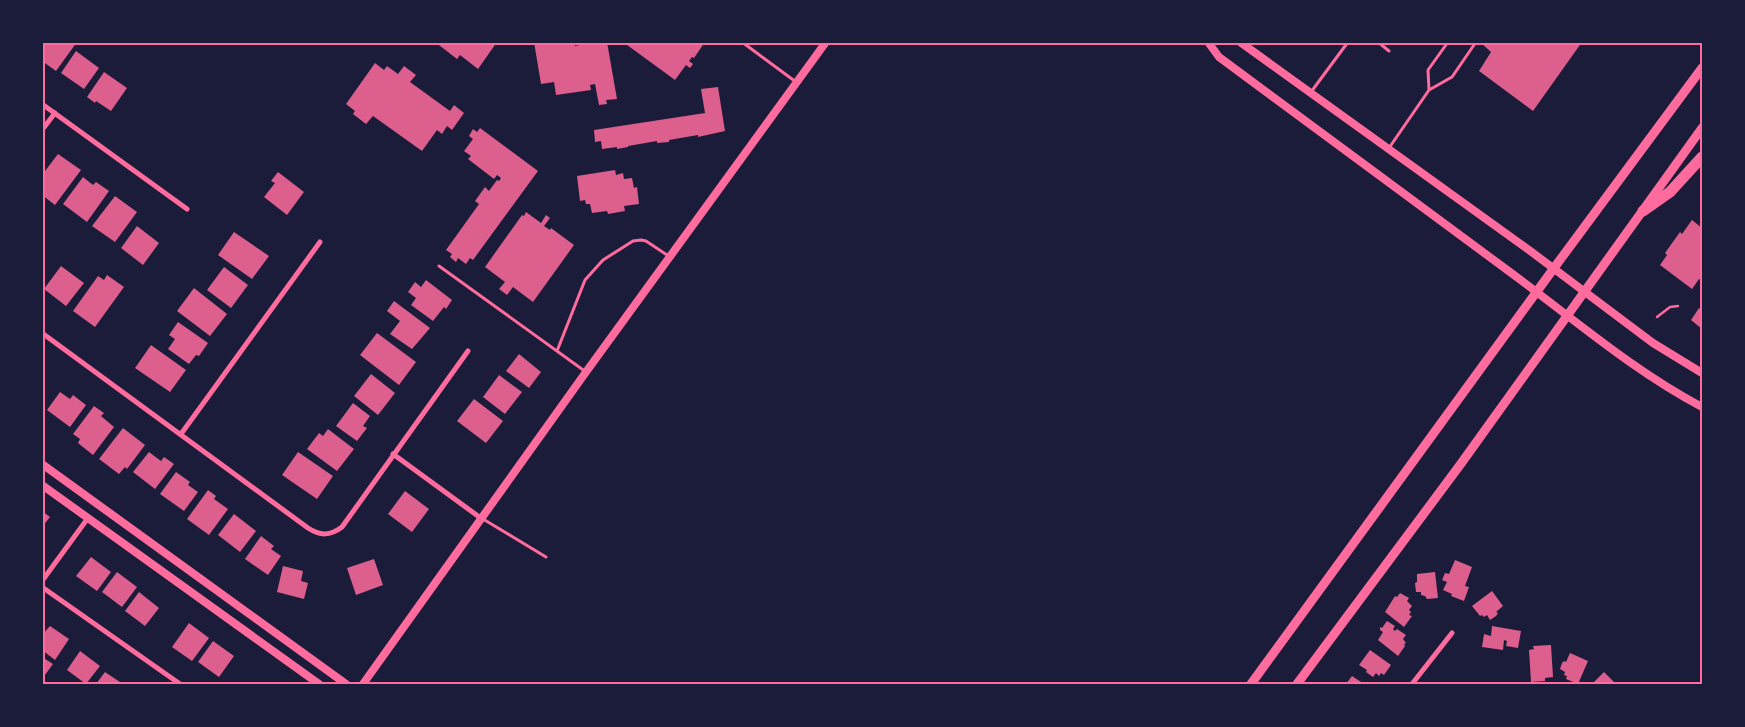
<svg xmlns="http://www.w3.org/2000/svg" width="1745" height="727" viewBox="0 0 1745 727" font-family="'IBM Plex Sans',sans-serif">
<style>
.building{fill:#dd5f8e}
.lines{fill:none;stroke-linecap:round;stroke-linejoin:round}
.path{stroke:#ff6b9d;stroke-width:2.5}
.service{stroke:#ff6b9d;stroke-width:3}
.minor{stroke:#ff6b9d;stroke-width:5}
.tertiary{stroke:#ff6b9d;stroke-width:8}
.primary{stroke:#ff6b9d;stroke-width:9}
.motorway{stroke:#ff6b9d;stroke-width:11}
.neatline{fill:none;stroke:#ff6b9d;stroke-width:2}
</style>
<rect width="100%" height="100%" fill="#1b1b3a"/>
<path class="building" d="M42,42H77L56,71L42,61Z
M435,42H497L478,69L460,55L457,59Z
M534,42H574L575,46L593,42H607L617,99L606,100L607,104L599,105L595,84L590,85L591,90L556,95L554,82L541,84Z
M623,42H705L694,58L692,57L689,61L693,64L690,68L686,65L675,80Z
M1480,42H1582L1533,111L1479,71L1491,52Z
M76,51L99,68L84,89L61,73Z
M375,63L384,70L387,66L398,74L404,66L416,75L410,82L450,111L454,105L464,113L452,130L447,126L442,134L437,130L422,151L373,116L366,124L353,114L355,111L346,104Z
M104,72L127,88L111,111L96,101L95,103L87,97Z
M718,87L725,131L698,137V135L669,140V142L657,143V141L628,146V147L617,149V147L602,149L601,141L595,142L594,130L705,113L701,89Z
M480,128L538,171L473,260L470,258L466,264L458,258L456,262L450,257L452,254L446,250L479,204L475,201L485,187L489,191L497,180L499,181L501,178L497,175L494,179L468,159L471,156L464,151L473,139L469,136L473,129L477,132Z
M58,154L81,170L55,205L42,195V175Z
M615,170L616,175L623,173L624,179L632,178L634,188L637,187L639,204L624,206L625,211L608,214L607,211L592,213L590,204H586L585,200L580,201L577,176Z
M278,172L304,192L287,215L264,197L275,183L271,181Z
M83,177L93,185L96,182L109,191L87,222L63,204Z
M115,196L137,212L115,242L92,226Z
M526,212L541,223L546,215L550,218L544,226L550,230L551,228L574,245L533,302L513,287L507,295L499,289L505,282L485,267L522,215L524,216Z
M1692,220L1702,228V278L1701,280L1699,279L1692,289L1660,265L1667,255L1665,253L1680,232L1682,234Z
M137,226L159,243L143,265L121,248Z
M234,232L269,256L252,279L218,255Z
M61,266L84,283L66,306L44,289Z
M224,267L248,285L231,308L207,290Z
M107,275L124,287L95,327L73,311L98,276L104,280Z
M426,280L452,300L446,309L444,307L433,321L411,305L416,298L408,292L415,282L421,287Z
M194,288L227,314L210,336L177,311Z
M394,301L430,328L412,349L390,334L400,321L387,311Z
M1699,308L1702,310V329L1691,320Z
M178,322L208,343L199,356L196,355L189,364L168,349L175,339L169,335Z
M377,333L416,362L399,385L360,355Z
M151,345L186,370L170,392L135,368Z
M519,354L541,372L529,388L506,371Z
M371,374L395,393L378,415L354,396Z
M499,375L522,392L505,414L483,397Z
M60,392L70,399L73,395L86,405L70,427L47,410Z
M474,399L503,421L486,443L457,421Z
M353,403L370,416L363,426L367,428L357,441L336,426Z
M94,406L104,413L101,416L114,427L93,455L78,443L80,439L73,434Z
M123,428L145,445L127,469L125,467L119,474L99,459Z
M328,429L354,449L337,471L307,449L319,433L323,436Z
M149,452L161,461L164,457L174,464L155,489L133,472Z
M298,452L333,476L317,499L282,475Z
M176,472L190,482L188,485L198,492L184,511L160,494Z
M208,490L216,496L214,499L228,509L209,535L187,519Z
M405,491L429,509L412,532L388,514Z
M42,511L50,517L42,527Z
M234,514L256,531L240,552L218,535Z
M261,536L274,546L271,549L281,556L268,575L245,559Z
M91,557L111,572L97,591L76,576Z
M374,559L383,585L356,595L347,568Z
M1455,560L1472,567L1465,586L1469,587L1464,601L1451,596L1452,594L1443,590L1447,582L1442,580L1445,573L1449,574Z
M283,566L303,571L301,581L308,583L304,599L277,592Z
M117,572L137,587L122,607L102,592Z
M1435,572L1438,598L1427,599L1425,596L1421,595V592H1416L1415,583L1417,582V574Z
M1492,591L1503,606L1496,612L1498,613L1496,616L1490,620L1487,615L1484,617L1482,615L1480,616L1472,606Z
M139,592L159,608L145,626L125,611Z
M1400,593L1409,598L1407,601L1412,606L1409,610L1411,612L1409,615L1412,616L1404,627L1385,612L1395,596L1397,597Z
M1387,621L1395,626L1393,629L1395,631L1397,629L1406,635L1403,639L1406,643L1404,644L1405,646L1398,656L1378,640L1383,632L1380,630V627L1382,628Z
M189,623L209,638L192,661L172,647Z
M50,626L69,639L55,660L42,650V635Z
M1492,626L1521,631L1518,648L1506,646L1507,641L1504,640L1503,650L1482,647L1484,634L1491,636Z
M213,641L234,656L219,677L198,662Z
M1551,645L1553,677L1545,678V681L1531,682L1529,650L1534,649L1533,646Z
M1370,650L1391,665L1384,675L1381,673L1379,676L1376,673L1373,677L1366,672L1367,670L1359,665Z
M80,651L100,666L86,684L67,670Z
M1570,653L1588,661L1578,684L1566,679L1567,676L1564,675L1565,672L1560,669L1562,663L1564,661L1566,662Z
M42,657L53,664L42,679Z
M105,672L123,684H96Z
M1604,672L1616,684H1592Z
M1352,676L1364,684H1346Z"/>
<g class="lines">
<path class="path" d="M1657,317L1670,307L1678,306"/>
<path class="service" d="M742,42L796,82
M1378,42L1389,51
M1429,90L1428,70L1448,42
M1311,92L1348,42
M1389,148L1429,90L1452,77L1476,42
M439,266L586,372
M557,351L585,280L603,260L633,241L641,240L646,241L670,257
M483,519L546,557"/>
<path class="minor" d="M42,104L187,209
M42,130L55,113
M42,333L308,528C320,536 330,536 342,527L468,351
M181,434L320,242
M393,454L482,519
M42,581L88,518
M42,587L180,684
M1412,684L1452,633"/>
<path class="tertiary" d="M1208,42L1219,57C1317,130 1416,202 1514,275C1576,321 1634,371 1702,407
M1240,42L1529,250L1653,343L1702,373
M42,464L346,684
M42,485L319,684
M363,684L586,372L826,42"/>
<path class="primary" d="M1251,684L1554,268L1702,68
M1297,684L1460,465L1702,128"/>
<path class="motorway" d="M1643,211L1670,192L1702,157"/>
</g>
<rect width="1745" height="727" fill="none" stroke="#1b1b3a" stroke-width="88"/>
<rect x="44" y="44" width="1657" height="639" class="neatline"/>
</svg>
